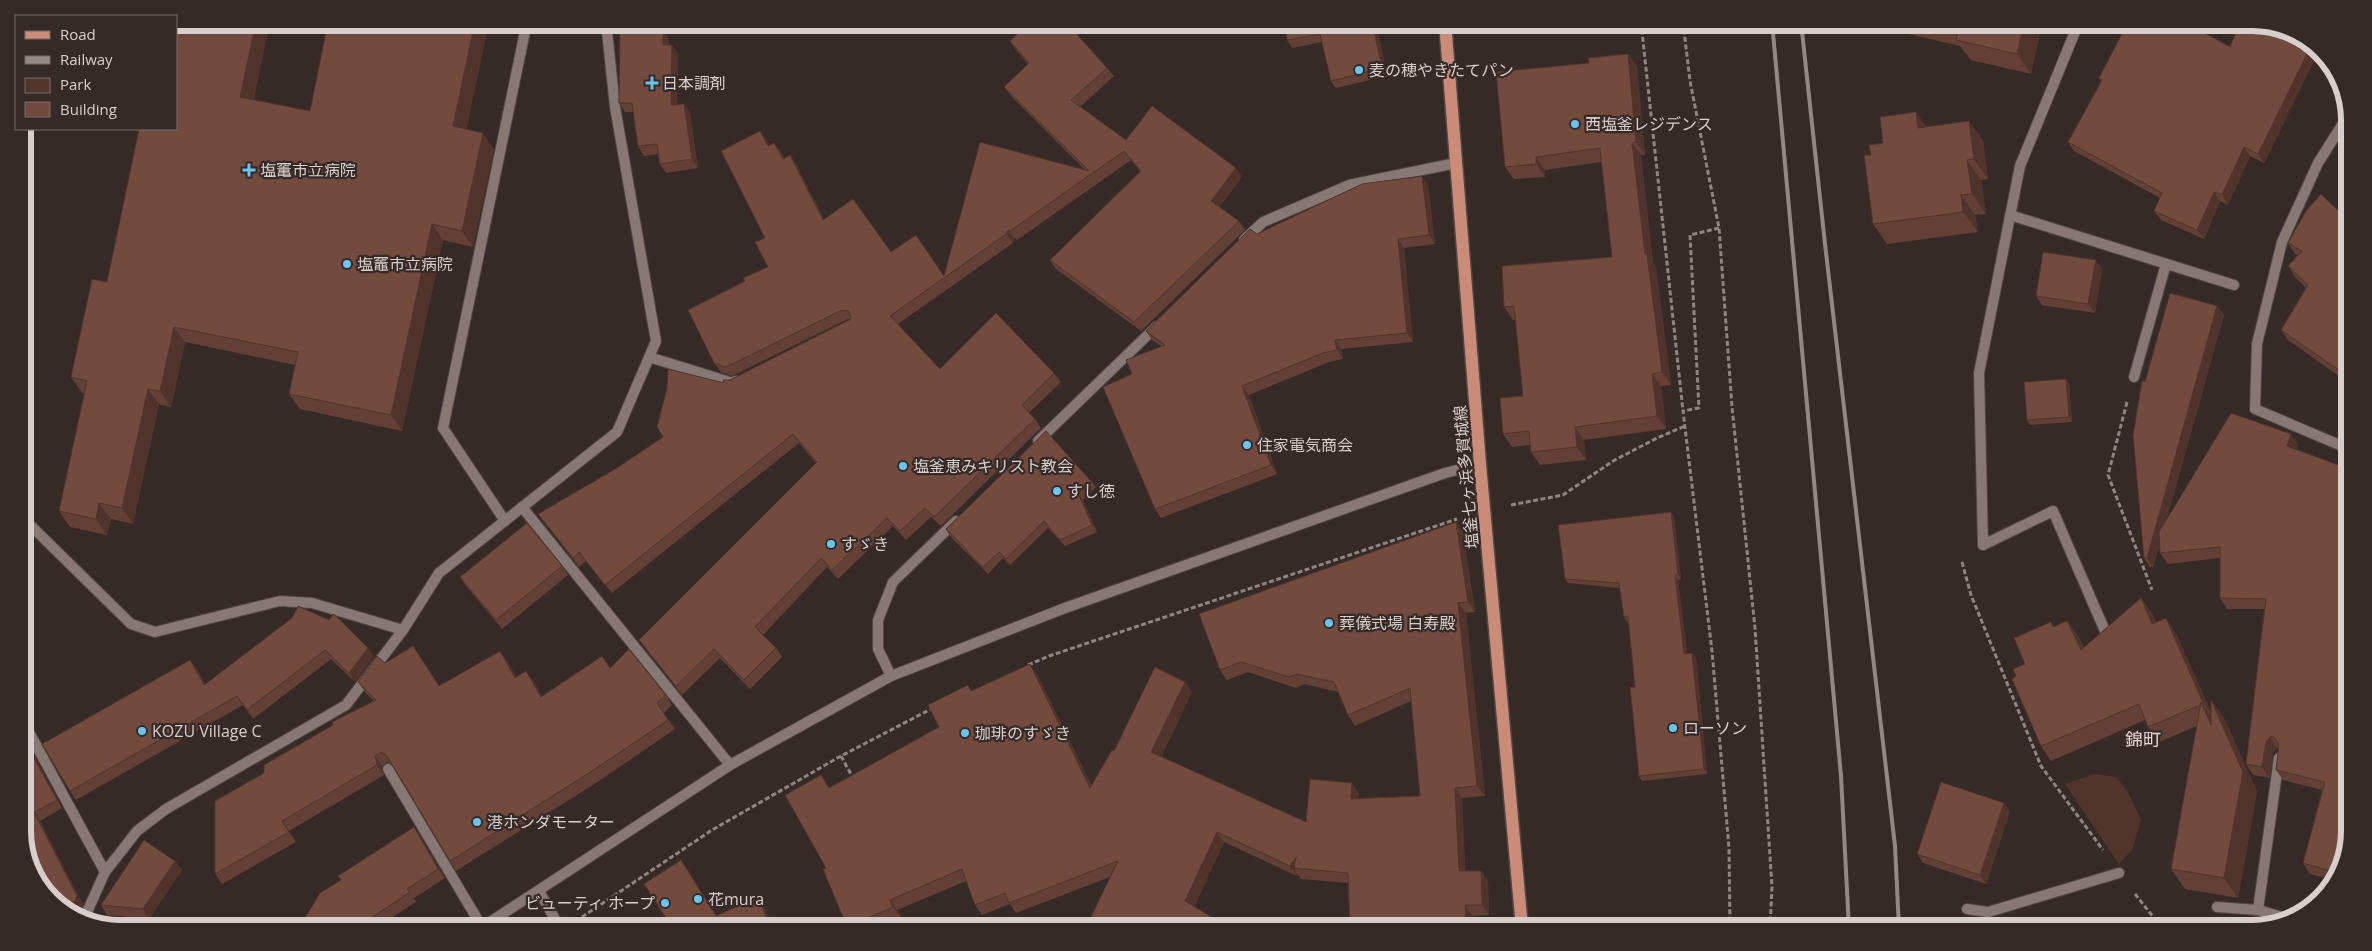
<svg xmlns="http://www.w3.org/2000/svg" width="2372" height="951" viewBox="0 0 2372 951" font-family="'Open Sans','Noto Sans JP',sans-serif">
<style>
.green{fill:#51352d}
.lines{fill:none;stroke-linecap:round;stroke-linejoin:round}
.service-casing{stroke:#514744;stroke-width:12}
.minor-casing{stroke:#514744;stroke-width:12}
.tertiary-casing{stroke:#514744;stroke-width:12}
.primary-casing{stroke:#514744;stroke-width:15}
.path{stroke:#8e8481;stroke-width:3;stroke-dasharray:5 2.5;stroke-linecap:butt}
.service{stroke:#877874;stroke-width:10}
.minor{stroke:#877874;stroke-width:10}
.tertiary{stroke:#877874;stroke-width:10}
.primary{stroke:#ca8b79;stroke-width:12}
.rail{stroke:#928885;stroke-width:4}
.wall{fill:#624035}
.shaded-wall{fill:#50342b}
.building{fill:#724a3e;stroke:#50342b}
.poi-dot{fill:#68c4f0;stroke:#362a27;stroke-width:2}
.labels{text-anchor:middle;stroke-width:4.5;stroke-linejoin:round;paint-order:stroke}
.poi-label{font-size:16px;fill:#d8cfcd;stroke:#362a27;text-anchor:start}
.street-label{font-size:16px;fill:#d8cfcd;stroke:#362a27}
.neighbourhood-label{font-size:18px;fill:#e6d5d1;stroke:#362a27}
.rim{fill:none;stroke:#d8cfcd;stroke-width:6}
</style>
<rect width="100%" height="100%" fill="#362a27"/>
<path class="green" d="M2094,774L2116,777L2128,792L2141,820L2132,850L2119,864L2065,784Z"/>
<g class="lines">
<defs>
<path id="service" d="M505,521L443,428L527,22
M1983,545L2053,511L2105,631
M2279,758L2258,910L2286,918
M2217,907L2258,910
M1967,909L1988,912L2119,873"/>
<path id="minor" d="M2349,114L2318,163L2282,242L2257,344L2255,409L2349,449
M2010,215L2234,285
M1244,240L1263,222L1349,185L1456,163
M649,357L733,383L736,381
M2134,377L2166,264
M1038,441L1157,326
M522,507L730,765
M23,518L131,624L155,632L280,601L312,603L403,630
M1983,545L1979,373L2020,166L2079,22
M891,676L878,649V620L893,582L956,521
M23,721L105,872
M388,769L482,927
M539,891L560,928
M83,921L105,872L137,831L166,809L346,705L403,630L439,573L617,432L656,341L615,107L606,22
M942,928L947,926L948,928"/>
<path id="tertiary" d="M481,928L730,765L891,676L1065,608L1445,473L1480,464"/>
<path id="primary" d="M1445,22L1480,464L1522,928"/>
</defs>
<use href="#service" class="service-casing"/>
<use href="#minor" class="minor-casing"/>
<use href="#tertiary" class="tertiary-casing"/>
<use href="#primary" class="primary-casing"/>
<path class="path" d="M1641,22L1683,411
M1683,22L1690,81L1719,228L1732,407L1755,628L1772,887L1770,928
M1719,228L1690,235L1699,408L1683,411L1712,651L1729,848L1730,928
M2127,402L2108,475L2152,590
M1511,505L1563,495L1613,461L1657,438L1685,426
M1962,562L1971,595L2041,766L2103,850
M1028,665L1049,656L1457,519
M841,756L853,778
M2135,894L2162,928
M582,917L712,830L841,756L933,708"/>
<use href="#service" class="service"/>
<use href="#minor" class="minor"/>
<use href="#tertiary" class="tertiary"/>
<use href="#primary" class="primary"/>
<path class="rail" d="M1772,22L1841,776L1849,928
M1801,22L1825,244L1895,846L1899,928"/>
</g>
<path class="wall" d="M176,22H270L253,100L310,111L489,22L466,129L494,149L473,247L443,240L402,431L300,409L289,394L295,365L185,342L171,407L159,404L133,524L111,519L107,535L70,527L59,511L84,394L82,393L71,377L107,282Z
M1283,22H1376L1387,76L1336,88L1331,81L1322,42L1292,48L1287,40Z
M1858,22H2042L2031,74L1971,60L1960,46Z
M2163,26L2172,27L2230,47H2310L2307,51L2314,61L2264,163L2250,156L2228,205L2220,201L2204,239L2161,220L2154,211L2160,198L2074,151L2068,142L2101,81L2099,78Z
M663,30L669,40V45H672L678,54L677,104H684L690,113L698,168L666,173L660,164L658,154L644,156L638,146L633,112H625L619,103Z
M1010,41L1107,68L1114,76L1080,107L1126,140L1242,177L1219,207L1239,221L1245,230L1141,331L1056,269L1050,260L1140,171L1131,160L1017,240L1014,238L1013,243L898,324L940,369L1054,373L1061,382L1029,413L1035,419L1041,428L941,526L931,517L906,540L893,526L838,579L827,567L763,635L776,648L782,657L750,689L720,658L682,695L639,640L816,463L799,443L612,593L586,561L579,567L538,514L617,468L663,437L724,383L851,319H848L732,376L721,372L714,363L745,281L768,267L765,238L760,131L769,145L774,143L784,158L796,164L824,219L891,252L944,276L1085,170L1011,96L1004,87L1028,64L1016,50Z
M1628,54L1637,67L1645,155H1641L1653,263L1656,267L1671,385L1661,386L1666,429L1584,440L1586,460L1540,465L1531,452L1530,445L1512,447L1503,434L1523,396L1515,320H1513L1504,307L1612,257L1601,162L1545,170V177L1514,179L1505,167L1589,63Z
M1969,121L1983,141L1988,179L1981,180L1986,214L1975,215L1978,232L1887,244L1873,224L1871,155L1883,143L1926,127Z
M1428,185L1435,244L1404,248L1413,342L1341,349L1343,359L1329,362L1249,395L1277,474L1161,518L1155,509L1132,374L1161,346L1152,340L1146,331L1257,234Z
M2349,221V383L2288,340L2281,330L2306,288L2295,277L2288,266L2298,255L2295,254L2288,243Z
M2102,269L2095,313L2042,305L2036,296Z
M2217,306L2224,315L2167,518L2298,445L2297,449L2342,868L2333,880L2310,874L2303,863L2322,790L2283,780L2276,770L2279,748H2277L2273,753L2270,778L2253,775L2246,764L2264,609H2227L2220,598V558L2168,564L2160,553V544L2153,567H2150L2144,558L2145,382Z
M2066,379L2069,384L2072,422L2030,425L2027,420Z
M1091,481L1096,487L1083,500L1097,532L1065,546L1048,528L1010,565L1003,558L988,574L950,536L946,529Z
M1671,512L1674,517L1681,579L1678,580L1687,654L1696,658L1707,774L1642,781L1639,776L1635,687L1628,622H1627L1624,617L1620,588L1568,583L1565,579Z
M1456,522L1463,532L1475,612L1466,613L1485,796L1462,798L1465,871H1481L1488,881L1489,915L1473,916V928H1350L1348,883L1301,879L1298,875L1297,876L1224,842L1194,907L1230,928H1094L1089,921L1110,877L1016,913L1010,904L982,915L975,905L966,881L897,910L901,917L875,928H848L847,927L826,868L828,785L830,788L939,727L972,690L1037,674L1092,786L1114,751L1192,692L1161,757L1306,822L1359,793V798L1420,796L1411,701L1355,726L1348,715L1338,692L1304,684L1296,688L1248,672L1227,680L1220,670Z
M562,566L568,575L502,629L466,586L460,577Z
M2141,598L2152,613L2156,622L2176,633L2211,713V700L2225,720L2257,792L2238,898L2185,889L2171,869L2197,726L2159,742L2148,727L2145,720L2051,761L2041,746L2016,676L2051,622L2054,627L2067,621L2078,636L2084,648Z
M329,620L374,656L355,682L331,659L253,719L243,705L76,800L70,791L196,668L205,684Z
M413,646L439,686L507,661L516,677L533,681L542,697L610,667L666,695L672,705L664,713L675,729L599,781L456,871L450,861L392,765L387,762L382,766L384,775L289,831L296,842L222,884L215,874L264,773L333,725L374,701L365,692L358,682Z
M23,756L36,759L62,808L40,821L83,905L80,911L68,910L42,890Z
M2010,811L1986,884L1923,863L1917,854Z
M414,827L420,836L445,878L414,898L416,902L375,928H299Z
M175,861L182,870L149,919L107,915L101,905Z"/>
<path class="shaded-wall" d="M256,22H270L251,113L240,97Z
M475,22H489L464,142L453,126Z
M1372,22H1376L1387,76L1382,68Z
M2024,22H2042L2031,74L2017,54Z
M663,30L669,40V54L663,45Z
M2302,40L2310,47L2305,57L2298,48Z
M672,45L678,54L677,115L671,105Z
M2308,52L2314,61L2264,163L2258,154Z
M1628,54L1637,67L1645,155L1636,142Z
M684,104L690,113L698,168L692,159Z
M1916,112L1930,132L1918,128Z
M1969,121L1983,141L1988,179L1974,159Z
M760,131L767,140L774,155L768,146Z
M483,133L494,149L473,247L462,231Z
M774,143L781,152L789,168L783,159Z
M1632,143L1641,155L1653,263L1656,267L1671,385L1662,372L1645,254Z
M2244,147L2250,156L2228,205L2222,195Z
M790,155L796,164L829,229L823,220Z
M1536,157L1545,170V177L1536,164Z
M1967,160L1981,180L1986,214L1972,194Z
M1236,168L1242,177L1217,210L1211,201Z
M1422,176L1428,185L1435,244L1429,235Z
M2214,192L2220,201L2204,239L2197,230Z
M1961,195L1975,215L1978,232L1963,212Z
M432,224L443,240L402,431L391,415Z
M1008,230L1014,238L1013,243L1006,234Z
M1398,239L1404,248L1413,342L1407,333Z
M2096,260L2102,269L2095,313L2088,304Z
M2217,306L2224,315L2153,567L2147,558Z
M174,327L185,342L171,407L160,391Z
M1335,340L1341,349L1343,359L1337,350Z
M1652,374L1661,386L1666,429L1657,416Z
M2066,379L2069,384L2072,422L2069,417Z
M1242,386L1249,395L1277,474L1271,465Z
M148,389L159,404L133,524L122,508Z
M1575,427L1584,440L1586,460L1577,447Z
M2291,434L2298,445L2294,456L2287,446Z
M1078,493L1083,500L1097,532L1092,525Z
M99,503L111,519L107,535L96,519Z
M1671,512L1674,517L1681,579L1678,574Z
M1456,522L1463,532L1475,612L1468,602Z
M1675,575L1678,580L1688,659L1684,654Z
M2141,598L2152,613L2163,639L2152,624Z
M1458,603L1466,613L1485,796L1477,786Z
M2166,618L2176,633L2214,718L2203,703Z
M2067,621L2078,636L2091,666L2081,650Z
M368,648L374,656L355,682L349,673Z
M500,651L507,661L522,687L515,678Z
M1692,653L1696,658L1707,774L1704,769Z
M190,660L196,668L210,694L204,685Z
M1030,664L1037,674L1098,798L1090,788Z
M526,671L533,681L548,707L541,697Z
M1185,682L1192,692L1158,762L1151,752Z
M2211,700L2225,720L2257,792L2238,898L2224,878Z
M2201,702L2215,722L2211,725Z
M2270,737L2277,748L2273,753L2270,778L2262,767L2266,742Z
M30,751L36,759L62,808L57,800Z
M375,756L382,766L384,775L377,765Z
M1352,783L1359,793L1358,809L1351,799Z
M1455,788L1462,798L1466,881L1459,871Z
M2004,803L2010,811L1986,884L1980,875Z
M34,812L40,821L83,905L80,911L74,903Z
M282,821L289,831L296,842L289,832Z
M414,827L420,836L445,878L438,869Z
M1217,832L1224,842L1192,912L1185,901Z
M1296,857L1294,868L1298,875L1297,876L1290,866Z
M681,860L688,870L723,925L716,916Z
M175,861L182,870L149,919L143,909Z
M1481,871L1488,881L1489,915L1482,905Z
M758,897L764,907L774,928H771Z
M890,900L897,910L901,917L893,907Z
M1465,905L1473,916V928H1466Z"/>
<path class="building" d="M176,22H256L240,97L310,111L328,22H475L453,126L483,133L462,231L432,224L391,415L289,394L298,352L174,327L160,391L148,389L122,508L99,503L96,519L59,511L87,381L71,377L92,279L107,282L139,129H176Z
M1030,22H1066L1107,68L1071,100L1126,140L1152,106L1236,168L1211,201L1239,221L1134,322L1050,260L1141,171L1124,151L1010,231L1008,230L1006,234L890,316L940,369L996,313L1054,373L1022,405L1035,419L934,517L925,508L900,531L887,518L832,570L821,558L755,627L776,648L744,680L714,649L676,686L639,640L817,462L793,434L605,585L579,552L573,558L538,514L617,468L663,437L657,427L667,388L668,369L724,383L723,380H730L851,319L849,311L842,310L726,367L714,363L688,310L745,281L743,278L768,267L755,242L765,238L721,151L760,131L768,146L774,143L783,159L790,155L823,220L853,199L891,252L916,235L944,276L980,142L1089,171L1004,87L1029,63L1010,41Z
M1283,22H1372L1382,68L1331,81L1320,34L1287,40Z
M1933,22H2024L2017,54L1956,40L1959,28Z
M2128,22H2156L2163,26L2165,22L2172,27L2174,22H2185L2230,47L2240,22H2252L2289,30L2302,40L2298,48L2308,52L2258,154L2244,147L2222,195L2214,192L2197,230L2154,211L2162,193L2068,142L2102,80L2099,78Z
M620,30H663V45H672L671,105L684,104L692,159L660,164L657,144L638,146L632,103H619Z
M1628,54L1636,142L1632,143L1645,254H1647L1662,372L1652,374L1657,416L1575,427L1577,447L1531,452L1529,431L1503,434L1500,398L1523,396L1514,306L1504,307L1502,266L1612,257L1600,148L1536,157V164L1505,167L1496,72L1589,63L1588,58Z
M1916,112L1918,128L1969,121L1974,159L1967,160L1972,194L1961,195L1963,212L1873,224L1864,155H1871L1869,145L1883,143L1880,117Z
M1422,176L1429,235L1398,239L1407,333L1335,340L1337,350L1323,353L1242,386L1271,465L1155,509L1103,387L1132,374L1126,360L1165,345L1146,331L1250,229L1257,234L1362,184Z
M2321,194L2349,221V377L2281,330L2308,285L2288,266L2302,251L2288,243L2306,211Z
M2043,252L2096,260L2088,304L2036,296Z
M2170,293L2217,306L2147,558H2144L2133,435L2142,381L2145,382Z
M2066,379L2069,417L2027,420L2024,382Z
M2231,413L2291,434L2287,446L2349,469L2350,831L2342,868L2338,873L2303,863L2325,782L2276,770L2279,744L2274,737H2270L2266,742L2262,767L2246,764L2266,599L2220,598V547L2160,553L2159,532Z
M1046,431L1091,481L1078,493L1092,525L1060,540L1044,521L1006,559L999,552L983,567L946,529Z
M1671,512L1678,574L1675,575L1684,654L1692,653L1704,769L1639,776L1630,687H1635L1628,616L1624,617L1619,583L1565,579L1558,525Z
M1456,522L1468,602L1458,603L1477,786L1455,788L1459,871H1481L1482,905H1465L1466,928H1350L1348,873L1294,868L1296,857L1290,866L1217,832L1185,901L1230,928H1105L1089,921L1118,861L1009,903L1005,893L975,905L962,869L890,900L893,907L847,927L823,869L826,868L785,795L821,775L829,788L939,727L928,705L968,685L971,691L1030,664L1090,788L1112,750L1114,751L1155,667L1185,682L1151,752L1306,822L1310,779L1352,783L1351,799L1420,796L1410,688L1348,715L1334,682L1297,674L1289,677L1241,662L1220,670L1199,614Z
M527,523L562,566L496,620L460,577Z
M2141,598L2152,624L2166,618L2203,703L2202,704L2201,702L2200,705L2148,727L2139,704L2041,746L2012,679L2016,676L2013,669L2025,664L2014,638L2051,622L2053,627L2067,621L2081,650Z
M298,606L329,620L334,614L368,648L349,673L325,650L247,710L237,696L70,791L42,744L190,660L204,685L292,618Z
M413,646L439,686L500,651L515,678L526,671L541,697L602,656L610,668L629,649L666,695L657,703L668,720L592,771L450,861L387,756L381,752L375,756L377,765L282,821L289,832L215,874V801L264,773V765L333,725L332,722L376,700L358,682L377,656L385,663Z
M2211,700L2243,772L2224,878L2171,869L2201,702L2211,725Z
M30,751L57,800L34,812L77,896L74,903L57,901L42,890L23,838V756Z
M1941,782L2004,803L1980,875L1917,854Z
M414,827L438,869L407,889L410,892L359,926L361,928H299L320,893L341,880L338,876Z
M144,840L175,861L143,909L101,905Z
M681,860L716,916L758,897L771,928H658L670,924L644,884Z"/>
<g class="poi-dot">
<circle cx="1359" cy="70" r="5"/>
<path d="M649.5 75.5h5v5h5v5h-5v5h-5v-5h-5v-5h5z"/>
<circle cx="1575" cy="124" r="5"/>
<path d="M246.5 162.5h5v5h5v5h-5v5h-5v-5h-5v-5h5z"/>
<circle cx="347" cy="264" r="5"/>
<circle cx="1247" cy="445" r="5"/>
<circle cx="903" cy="466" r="5"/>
<circle cx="1057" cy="491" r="5"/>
<circle cx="831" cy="544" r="5"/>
<circle cx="1329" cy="623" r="5"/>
<circle cx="1673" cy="728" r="5"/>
<circle cx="142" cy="731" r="5"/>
<circle cx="965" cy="733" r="5"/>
<circle cx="477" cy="822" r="5"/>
<circle cx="698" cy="899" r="5"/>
<circle cx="665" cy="903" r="5"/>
</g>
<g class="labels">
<g class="poi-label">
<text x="1369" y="76">麦の穂やきたてパン</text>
<text x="662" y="89">日本調剤</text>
<text x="1585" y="130">西塩釜レジデンス</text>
<text x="260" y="176">塩竃市立病院</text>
<text x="357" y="270">塩竈市立病院</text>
<text x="1257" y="451">住家電気商会</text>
<text x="913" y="472">塩釜恵みキリスト教会</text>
<text x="1067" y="497">すし徳</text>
<text x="841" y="550">すゞき</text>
<text x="1339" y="629">葬儀式場 白寿殿</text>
<text x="1683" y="734">ローソン</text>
<text x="152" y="737">KOZU Village C</text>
<text x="975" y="739">珈琲のすゞき</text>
<text x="487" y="828">港ホンダモーター</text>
<text x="708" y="905">花mura</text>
<text x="655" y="909" text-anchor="end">ビューティ ホープ</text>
</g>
<g class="street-label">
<text transform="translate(1466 477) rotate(-95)" y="6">塩釜七ヶ浜多賀城線</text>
</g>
<g class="neighbourhood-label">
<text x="2143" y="746">錦町</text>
</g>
</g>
<path d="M0 0H2372V951H0ZM120 31H2252A89 89 0 0 1 2341 120V831A89 89 0 0 1 2252 920H120A89 89 0 0 1 31 831V120A89 89 0 0 1 120 31Z" fill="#362a27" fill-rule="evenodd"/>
<path class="rim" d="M120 31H2252A89 89 0 0 1 2341 120V831A89 89 0 0 1 2252 920H120A89 89 0 0 1 31 831V120A89 89 0 0 1 120 31Z"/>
<rect x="15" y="15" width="162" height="115" fill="#362a27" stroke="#776c69"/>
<rect x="25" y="31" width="25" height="8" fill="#ca8b79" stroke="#776c69"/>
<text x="60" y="40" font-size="15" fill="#d8cfcd">Road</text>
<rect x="25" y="56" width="25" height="8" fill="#928885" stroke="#776c69"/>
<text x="60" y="65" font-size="15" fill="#d8cfcd">Railway</text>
<rect x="25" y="78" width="25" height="15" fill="#51352d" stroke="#776c69"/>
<text x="60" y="90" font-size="15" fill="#d8cfcd">Park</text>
<rect x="25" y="102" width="25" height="15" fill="#724a3e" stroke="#776c69"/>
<text x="60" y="115" font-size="15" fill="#d8cfcd">Building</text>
</svg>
